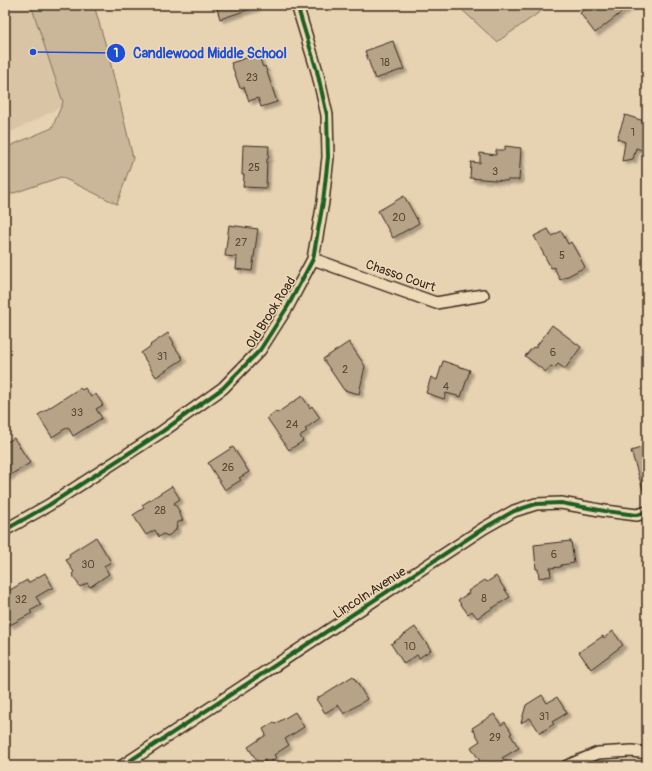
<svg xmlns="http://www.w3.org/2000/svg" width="652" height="771" viewBox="0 0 652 771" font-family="Pangolin,sans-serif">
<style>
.built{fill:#d9c4a5}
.green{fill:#cab699;stroke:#82705c}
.building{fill:#b7a388;stroke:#3b2a1e;filter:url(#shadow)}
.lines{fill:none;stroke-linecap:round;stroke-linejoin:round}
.minor-casing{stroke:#3b2a1e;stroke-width:14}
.minor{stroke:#eed9b8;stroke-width:11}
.cycleway-casing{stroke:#eed9b8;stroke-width:6}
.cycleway{stroke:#1b5e20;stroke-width:4}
.labels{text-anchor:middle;stroke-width:3;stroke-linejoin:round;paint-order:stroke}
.number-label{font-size:11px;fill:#5a4838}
.street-label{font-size:13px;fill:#3b2a1e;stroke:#eed9b8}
.leader{fill:none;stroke:#1d4ed8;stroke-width:1.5}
.callout-dot{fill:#1d4ed8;stroke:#eed9b8;stroke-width:1.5}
.mark-label{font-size:12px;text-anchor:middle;font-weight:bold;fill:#fff}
.callout-label{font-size:14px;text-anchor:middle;font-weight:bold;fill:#1d4ed8;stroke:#eed9b8;stroke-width:3;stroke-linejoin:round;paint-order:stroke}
</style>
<defs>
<filter id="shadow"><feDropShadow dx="3.5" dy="3.5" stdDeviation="1" flood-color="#0004"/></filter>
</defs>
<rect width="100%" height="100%" fill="#e7d2b2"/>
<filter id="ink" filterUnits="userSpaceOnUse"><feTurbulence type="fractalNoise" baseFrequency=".025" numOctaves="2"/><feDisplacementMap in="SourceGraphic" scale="8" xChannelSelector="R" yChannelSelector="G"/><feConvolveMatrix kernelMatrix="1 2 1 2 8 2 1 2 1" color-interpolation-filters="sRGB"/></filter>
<g filter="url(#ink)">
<path class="built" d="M5,5H46L77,99L5,135Z"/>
<path class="green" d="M31,5H94L109,57L133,158L117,204L61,177L5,196V148L52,128L63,102Z
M458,5H546L547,7L497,42L459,7Z"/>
<path class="building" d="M216,5H256L257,7L220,19Z
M590,5H631L595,33L580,13Z
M393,41L404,69L375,79L365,51Z
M258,54L263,67L265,66L277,102L261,107L258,98L249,101L244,87L240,88L231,63Z
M625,115L644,121L643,123L647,124V152L636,148L633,159L622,161L625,142L617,139Z
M243,145L269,146L268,159H267L266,188L243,187L244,175H242Z
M505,146L521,148L519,180H507V181L470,178L471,162L480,163V153L496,155V150H505Z
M404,196L419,223L393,238L378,211Z
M229,225L258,229L252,271L236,269L237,257L225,256Z
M548,229L552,236L561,231L568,244L571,242L585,267L560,280L554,267L551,268L534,236Z
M552,325L581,347L565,369L558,364L554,368L551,366L546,372L525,356L533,347L535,348Z
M168,333L174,343L173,344L183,359L156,377L141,353L151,346L150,345Z
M349,342L365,366L359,394L344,390L323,359Z
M443,361L470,370L461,397L446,393L444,399L426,393L431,377L437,380Z
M80,388L82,390L85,388L91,397L96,394L103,405L96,409L102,418L73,436L68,427L52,437L38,415Z
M302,396L310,408L312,406L320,418L305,429L307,431L300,436L303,441L289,450L267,418L276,411L277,413Z
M14,438L30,463L5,478V443Z
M647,446V493H644L631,451Z
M233,447L249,472L239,478L241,480L225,490L208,463Z
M172,486L180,499L174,503L180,512H178L183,520L177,523L176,530L168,536L163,534L159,537L155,530L146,535L133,515L144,508L142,505Z
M96,537L111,562L104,566L109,574L90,587L87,583L80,587L72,574L74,572L66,560L70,557L69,554Z
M571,541L574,563L561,565V567L550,568L551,576L539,578L538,569H536L534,545Z
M45,573L53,587L36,597L41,605L30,611L32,613L10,625L5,616V593L27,580L28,583Z
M496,576L510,597L477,618L472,611L468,614L458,600L469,593L468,591L485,580L487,582Z
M415,627L431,650L419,658L417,655L404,664L391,644Z
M613,631L623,645L591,669L579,652L603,636L604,638Z
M353,676L367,699L344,714L338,705L325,713L316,699Z
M542,695L547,703L557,697L567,713L552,722L554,724L540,733L530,718L521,723L526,705Z
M295,712L304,727L285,739L289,745L274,755L276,758L267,764L265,760L259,764L248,747L266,735L263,729L274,722L275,724Z
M494,714L501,725L505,722L512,733L510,734L519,748L502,758L504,760L494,766H483L471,747L480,741L472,728Z"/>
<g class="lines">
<defs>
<path id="minor" d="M313,259L436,303L483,295
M5,530L49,505L163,431L223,388L260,350L288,306L313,259L323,202L328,157L327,115L317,71L297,5
M122,766L484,528L514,511L536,504L561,503L605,511L637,515L647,512
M567,766L598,753L632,751L647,753"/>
</defs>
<use href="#minor" class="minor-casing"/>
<use href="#minor" class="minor"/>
<defs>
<path id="cycleway" d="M5,530L49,505L163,431L223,388L260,350L288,306L313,259L323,202L328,157L327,115L317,71L297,5
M122,766L484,528L514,511L536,504L561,503L605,511L637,515L647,512"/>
</defs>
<use href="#cycleway" class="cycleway-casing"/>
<use href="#cycleway" class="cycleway"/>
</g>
</g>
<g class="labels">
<g class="number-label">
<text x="385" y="66">18</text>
<text x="252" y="81">23</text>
<text x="633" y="136">1</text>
<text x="254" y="171">25</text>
<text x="495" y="175">3</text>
<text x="399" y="221">20</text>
<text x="241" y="246">27</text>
<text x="562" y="259">5</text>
<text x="553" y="356">6</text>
<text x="162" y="360">31</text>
<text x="345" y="373">2</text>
<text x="446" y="390">4</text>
<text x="77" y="416">33</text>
<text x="292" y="428">24</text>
<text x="228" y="471">26</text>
<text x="160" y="514">28</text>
<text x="554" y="558">6</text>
<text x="88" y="568">30</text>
<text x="484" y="602">8</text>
<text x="21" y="603">32</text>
<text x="410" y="650">10</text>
<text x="544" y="720">31</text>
<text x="495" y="741">29</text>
</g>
<g class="street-label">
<text transform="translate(401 275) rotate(19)" y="5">Chasso Court</text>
<text transform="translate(270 312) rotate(-58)" y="5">Old Brook Road</text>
<text transform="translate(369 592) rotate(-33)" y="5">Lincoln Avenue</text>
</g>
</g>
<path class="leader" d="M33 52L116 53"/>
<g class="callout-dot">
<circle cx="33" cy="52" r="4"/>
<circle cx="116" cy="53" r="10"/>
</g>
<g class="mark-label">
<text x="116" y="57">1</text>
</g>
<g class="callout-label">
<text x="210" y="58">Candlewood Middle School</text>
</g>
<rect width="652" height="771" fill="none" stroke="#eed9b8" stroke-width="20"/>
<rect x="10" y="10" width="632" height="751" fill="none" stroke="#3b2a1e" stroke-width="1.5" filter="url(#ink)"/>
</svg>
